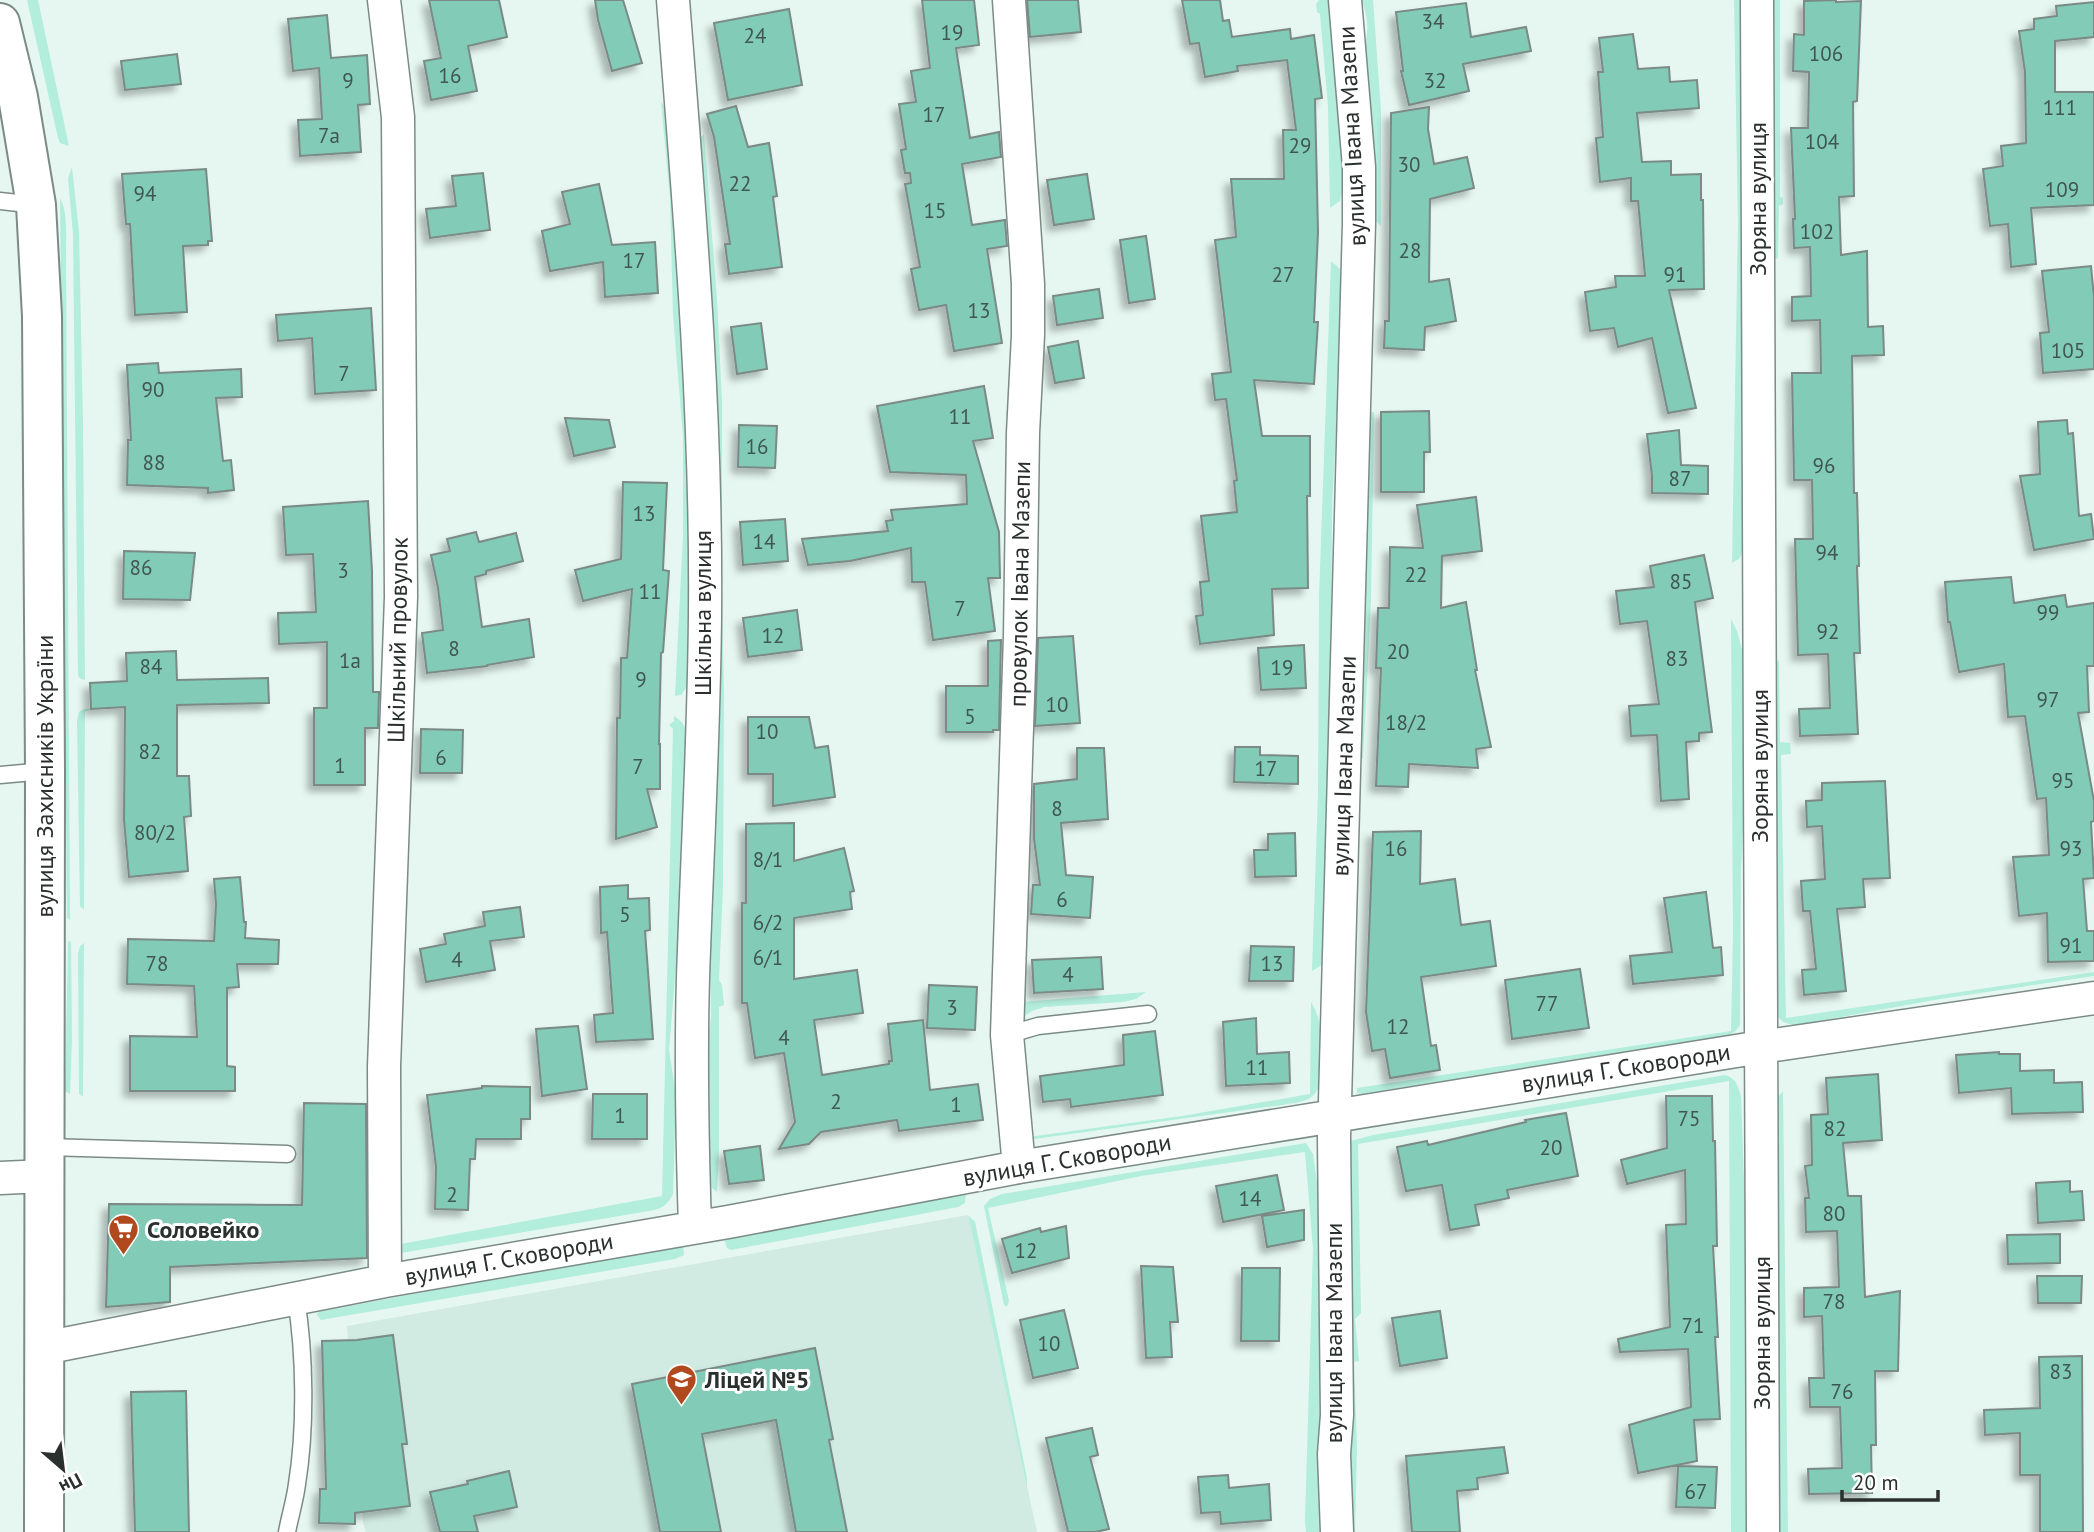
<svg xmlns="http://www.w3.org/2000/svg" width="2094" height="1532" viewBox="0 0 2094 1532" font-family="'PT Sans',sans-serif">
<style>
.built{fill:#d1eae2}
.green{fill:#b3eddc}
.building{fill:#81cbb7;stroke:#7b8a86;stroke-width:2;filter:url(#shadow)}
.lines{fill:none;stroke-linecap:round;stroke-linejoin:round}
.lane-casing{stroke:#7c8b86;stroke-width:19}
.street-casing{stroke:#7c8b86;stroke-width:35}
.secondary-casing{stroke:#7c8b86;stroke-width:42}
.lane{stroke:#fff;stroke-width:16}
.street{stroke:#fff;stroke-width:32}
.secondary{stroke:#fff;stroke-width:38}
.labels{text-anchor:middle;stroke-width:6;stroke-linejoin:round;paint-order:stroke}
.number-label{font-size:21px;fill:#405750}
.street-label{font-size:24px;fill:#2a302e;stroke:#fff}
.poi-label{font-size:24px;font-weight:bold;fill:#2a302e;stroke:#fff;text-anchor:start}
</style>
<defs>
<filter id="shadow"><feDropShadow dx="-6" dy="6" stdDeviation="3.5" flood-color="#0004"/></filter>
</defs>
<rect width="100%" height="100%" fill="#e6f7f1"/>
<path class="built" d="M968,1215L1037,1532H366L363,1523L347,1326Z"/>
<path class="green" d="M27,0H38L69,146L60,143L58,138Z
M1319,0H1332L1343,149L1344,182L1340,201L1330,208L1328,107L1320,14L1317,12L1316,4Z
M1361,0H1373L1381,111V226L1372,218L1363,48C1370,36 1368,12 1361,0Z
M1734,0H1744V550L1739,559L1732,563L1738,222Z
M1767,0H1780V197L1783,198V204L1779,206L1778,259L1773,257Z
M661,102L666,109L671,123L694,519L689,684L681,695L675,696L683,535V436L673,315L670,198Z
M704,134L717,299L722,401V596L724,695L723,887L719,980L722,985L724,1005L719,1007V1151L717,1192L712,1188L708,1181L701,1088L711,1018L698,140Z
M72,167L79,232L83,423L85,680L81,679L78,676L73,234L68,178Z
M60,198C68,213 66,235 66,252L70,920L67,918Z
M410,214L412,259L407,373L411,598L410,698L395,996V1245L662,1196L673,729L669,725L674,721V716C684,722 687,729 689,740L677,954L669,1050L676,1095L673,1194C667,1206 661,1209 649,1211L395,1254L390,1245L389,1234L391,1195L390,1043L400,792L407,702V579L405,525L406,252L404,222Z
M1331,261L1340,269L1343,297L1332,508L1330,798L1326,955L1322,965L1312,971L1318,793L1319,597Z
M1374,412L1371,601L1363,759L1357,755L1367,413Z
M1731,619L1737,631L1744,657L1746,771L1741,869L1740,1025C1735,1033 1731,1035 1721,1037L1361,1094L1357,1093V1088L1731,1031L1733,934Z
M1779,660L1780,742L1790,743L1791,754L1781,755L1786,1018L2094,972V976L1940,999L1797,1025C1787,1024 1782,1023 1776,1014L1774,664Z
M84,709H91L85,712L84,910L80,906L77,721L79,712Z
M68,941L71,942L72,1039L70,1094L65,1091Z
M84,943L83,1097L79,1094L78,954L80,946Z
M1146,992L1136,999L1123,1002L1044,1007L1032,1011L1023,1017L1021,1002Z
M1311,1002C1327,1027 1321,1058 1319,1086C1313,1103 1297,1102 1282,1105L1027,1140L1028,1137L1182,1116L1310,1094Z
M1725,1075C1736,1078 1738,1086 1741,1096L1747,1265L1746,1532H1731L1729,1081L1358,1144L1361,1313L1355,1319L1359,1361L1354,1362L1357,1447L1355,1532H1347L1348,1147L1351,1141L1373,1135Z
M1783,1091L1788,1532H1774V1102Z
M1306,1143L1313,1154L1322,1218L1324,1532H1306L1305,1521L1313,1249L1305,1152L1141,1176L988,1208L1009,1301L1007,1307L1004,1305L984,1206L990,1199L1002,1194Z
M962,1192L966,1194L965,1203L958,1207L731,1250L727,1248L724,1239L726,1235Z
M968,1215L975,1222L978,1236L1027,1478V1487Z
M678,1244L683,1246L684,1255L675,1259L321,1320L317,1315L318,1312Z"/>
<path class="building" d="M429,0H499L507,37L468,46L477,91L431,100L424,61L441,58Z
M595,0H623L642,63L612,71L598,20Z
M922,0H974L979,45L956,48L970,138L999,132L1001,157L962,164L972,225L1005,220L1007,246L987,249L1002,343L954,351L946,305L919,310L911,269L920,267L905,184L911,183L910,173H905L901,150L906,149L899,104L916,102L911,71L930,68Z
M1027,0H1078L1081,32L1030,37Z
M1182,0H1220L1223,21L1229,20L1232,37L1290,29L1291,39L1314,35L1322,98L1315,99L1318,232L1314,322H1318L1314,384L1254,380L1262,436H1310V496H1307L1308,588L1272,589L1274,635L1200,644L1196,616L1203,615L1200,582L1209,581L1201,516L1237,512L1234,481L1237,480L1226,399L1215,400L1212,374L1231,372L1215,240L1236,237L1231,179H1284L1283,130H1296L1287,60L1237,66L1238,71L1205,77L1199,43L1190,44Z
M1836,0V2L1861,1L1857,101L1853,102L1854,196L1839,197L1841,255L1867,251L1868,327L1883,326L1884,355L1852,356L1854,493H1857L1859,566H1857L1860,653H1854L1858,734L1800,736L1799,709L1830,708L1828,654L1798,655L1795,539H1813L1812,480H1794L1792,373H1821L1820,320L1792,321V297L1811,296L1810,247L1794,248L1793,219H1795L1791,128H1808L1809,72L1793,71L1794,34L1804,35V1Z
M2094,2V37L2055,41V92H2094V205L2031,208L2036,264L2011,267L2008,224L1990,226L1983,169L2003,166L2001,146L2026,143L2025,72L2019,31L2034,29V19L2057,16L2056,6Z
M1466,3L1471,37L1526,27L1531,51L1463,64L1469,91L1409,105L1401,71H1403L1396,12Z
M789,9L802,85L728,100L714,23Z
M327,15L331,58L367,55L370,104L358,105L361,152L300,156L298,120L322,119L319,68L293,71L288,19Z
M1633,34L1638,69L1669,67L1670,82L1697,80L1699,108L1637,113L1642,162L1671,161V175L1701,174V200H1703L1704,289L1669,290L1696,408L1668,413L1652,338L1618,347L1614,328L1590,331L1585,292L1616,287L1615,276H1645L1638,201H1631V178L1600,182L1596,138L1603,137L1598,72H1603L1599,38Z
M177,54L181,84L125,90L121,61Z
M736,106L748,147L769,143L777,196L773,197L782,267L729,274L725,244H730L714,137L707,114Z
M1429,107L1428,129L1434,164L1467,157L1474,188L1430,199L1429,282L1449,279L1456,321L1425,327L1424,350L1384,348L1385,321H1389L1391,113Z
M206,169L212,241H208V245L183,246L187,312L135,315L130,224H126L122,174Z
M483,173L490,230L430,238L426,209L456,206L452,176Z
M1087,174L1094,219L1054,225L1047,180Z
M599,184L612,245L655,242L658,293L605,297L603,262L550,271L542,231L570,224L562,192Z
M1146,236L1155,299L1129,303L1120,240Z
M2091,266L2094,297V369L2043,373L2040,333L2049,332L2042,271Z
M1099,289L1103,318L1057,325L1053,296Z
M371,308L376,390L315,394L312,338L278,341L276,315Z
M761,323L767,369L737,374L731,327Z
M1078,341L1084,378L1055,383L1048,347Z
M158,363L159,373L241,369L242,397L216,398L223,461L231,460L234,490L208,493V488L127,485L128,440H131L127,365Z
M984,386L993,438L973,441L999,532L1000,578H988L995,631L933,640L925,582H912L911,548L850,561L808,565L802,539L888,531L886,521L893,520L891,510L967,504L966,475L890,472L877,406Z
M1429,411L1430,452H1424V492H1381V412Z
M565,418L609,420L615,447L574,456Z
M2067,420L2068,434L2073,433L2079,516L2091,514L2094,539L2034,550L2020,476L2040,474L2038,422Z
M739,425L777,426L775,468L738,467Z
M1679,430L1681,465L1708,466V494L1652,493V476L1647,434Z
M623,482L667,483L663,570L669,571L663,652L661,653L659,744H660V789H647L657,827L616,839L617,718H620L621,658H627L632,589L583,601L575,570L621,559Z
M1476,497L1482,551L1442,556L1441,608L1466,602L1477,670H1475L1491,747L1476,749L1478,768L1409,764L1408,787L1376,786L1381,668H1376L1378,608H1389L1390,547L1423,548L1417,505Z
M368,501L372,571L373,692H379L378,728H365V785H314V708H327V642L279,644L278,613L316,612L313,554L286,555L283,507Z
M785,519L788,561L743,565L740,522Z
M476,532L479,542L516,533L523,561L486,571V574L475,577L482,627L529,619L534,657L487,665V666L427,673L422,633L443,630L438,588L431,555L450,551L447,539Z
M124,551L195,553L190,600L123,599Z
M1704,555L1713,598L1695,602L1712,732L1699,733V741L1686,742L1689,799L1661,801L1657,735L1631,736L1629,706L1659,704L1647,621L1620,624L1616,591L1654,587L1650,566Z
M2011,577L2014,603L2065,595L2067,607L2094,603V666H2087L2089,712L2078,713L2094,801V821L2091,822L2094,878L2083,879L2087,931H2094V961L2048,962L2047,913L2019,916L2013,857L2049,855L2046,798L2037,799L2025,716L2008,717L2004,664L1959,672L1950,622H1948L1945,582Z
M797,610L802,650L748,657L743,618Z
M1073,636L1080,723L1035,726L1038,638Z
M1001,640L999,730H993V732H946V686H988V641Z
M1304,645L1306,688L1261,690L1258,648Z
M176,651L177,680L268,678L269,703L177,705V776H189L191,816L184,817L188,871L129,877L124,820L125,707L91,709L90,683L127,681L126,653Z
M748,717H809L815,748L828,746L835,797L773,806V774H748Z
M421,729L463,730L462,773H420Z
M1235,747H1260V755L1298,756V784L1234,782Z
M1077,748H1104L1108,819L1061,823L1066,875L1093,877L1090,918L1031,914L1033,885H1040L1034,839V784L1077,779Z
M1885,781L1890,878L1863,879L1865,907L1837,909L1846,991L1804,995L1802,970L1816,969L1810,911H1803L1801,881L1825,879L1822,826L1807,827L1806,801L1822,800V783Z
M794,823V861L844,848L854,891L850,892L852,909L794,918V979L857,970L863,1013L814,1020L822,1075L889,1064V1061H892L888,1024L923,1020L930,1090L978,1084L983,1120L899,1131L897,1120L821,1132L809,1144L779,1149L795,1122L784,1053L755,1058L747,1003H742V903H746V824Z
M1421,831L1420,884L1455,879L1461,925L1490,921L1496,966L1421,977L1431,1046L1436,1045L1440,1070L1390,1078L1385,1049L1372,1051L1366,1012L1373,832Z
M1295,833L1296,876L1255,877L1254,850H1268V834Z
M240,877L244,922H246L245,938L279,940L278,964H237L239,987L227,988V1066L235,1067V1091H130V1036L197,1037L194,986L127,984L128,939L214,941L216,904L214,879Z
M628,885V899L649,898L650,930L645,931L653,1039L596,1042L594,1015L613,1013L607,932L601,933L600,887Z
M1706,892L1713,948L1721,947L1723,975L1633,984L1630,956L1672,952L1664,898Z
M520,907L524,937L490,941L495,970L426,982L420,949L446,944L444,934L485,926L483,912Z
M1251,946L1294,947L1293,981H1249Z
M1101,957L1103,989L1034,993L1032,960Z
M1580,969L1589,1028L1512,1039L1505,980Z
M929,985L977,987L975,1030L927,1028Z
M1256,1018L1257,1054L1289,1052L1290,1083L1226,1086L1223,1022Z
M578,1026L587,1089L542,1096L536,1029Z
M1155,1031L1163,1095L1071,1107L1070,1099L1043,1102L1040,1076L1124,1065L1123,1035Z
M1999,1052V1054H2020V1071L2054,1070V1083L2082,1082L2083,1112L2012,1114L2011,1088L1959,1093L1956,1055Z
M1878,1074L1882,1140L1843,1143L1848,1196H1861L1865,1297L1900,1291L1898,1371H1875L1876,1445H1871L1872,1493L1809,1494L1808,1469L1842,1468L1840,1407H1810L1809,1378H1824L1822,1316L1804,1317V1288L1839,1287L1837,1231L1806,1232L1805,1198H1809L1805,1166L1812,1165L1811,1115L1828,1114L1826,1078Z
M482,1086L530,1087V1119H521V1139H476L475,1159H470L468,1210L435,1209L436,1167L427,1095L482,1088Z
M593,1094H647V1139H592Z
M1666,1096H1712L1713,1141H1715L1717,1246H1713L1718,1337H1715L1720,1419L1694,1420L1697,1461L1638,1473L1629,1425L1691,1407L1688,1349L1620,1352L1618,1339L1670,1327L1666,1225L1686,1224L1685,1170L1627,1184L1621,1160L1667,1148Z
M304,1103L366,1104L367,1258L170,1267V1302L106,1307L109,1204L302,1205Z
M1566,1113L1578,1176L1507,1190L1509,1198L1475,1205L1479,1225L1450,1230L1442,1185L1406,1191L1397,1147L1427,1141L1428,1145L1526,1122L1525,1120Z
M760,1146L764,1180L729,1184L724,1151Z
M1277,1175L1284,1210L1223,1222L1216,1186Z
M2070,1181V1192L2082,1191L2084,1220L2038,1223L2036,1183Z
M1304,1210V1240L1267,1247L1262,1216Z
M1066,1226L1069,1258L1012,1273L1002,1239L1040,1228L1041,1232Z
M2060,1234V1263L2008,1264L2007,1235Z
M1141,1266L1173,1267L1178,1322H1170L1172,1357L1146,1358Z
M1242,1268H1280L1279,1341H1241Z
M2037,1276H2082L2081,1303H2038Z
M1064,1310L1078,1368L1033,1378L1020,1320Z
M1440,1311L1447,1358L1400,1366L1392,1318Z
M393,1335L407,1444H402L410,1506L355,1513V1524L319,1523L320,1489H326L322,1341L357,1340Z
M815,1348L833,1439L829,1440L847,1532H796L776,1420L702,1434L721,1532H660L632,1384Z
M2082,1356L2083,1532H2040V1475H2020V1433L1985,1435L1984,1410L2040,1408L2039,1357Z
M186,1391L189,1532H135L131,1392Z
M1092,1428L1098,1455L1090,1457L1109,1529L1095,1532H1068L1046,1438Z
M1504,1447L1508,1473L1477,1478L1478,1489L1457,1491L1460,1532H1412L1406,1456Z
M1678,1466L1717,1467L1715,1508L1676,1507Z
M509,1471L517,1507L474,1516L478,1532H440L430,1492L468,1484L467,1481Z
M1228,1475L1229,1488L1269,1484L1271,1520L1221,1524L1220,1512L1201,1513L1198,1477Z"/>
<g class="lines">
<defs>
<path id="lane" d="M0,201L36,205
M0,775L45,771
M1007,1035L1038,1026L1148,1014
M46,1147L287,1154
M287,1532C290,1516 295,1500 297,1484C306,1428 305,1354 296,1299"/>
<path id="street" d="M384,0L398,117L401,597L384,1067L385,1281
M673,0C689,205 707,410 705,616C704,728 698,838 694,950C690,1042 692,1135 695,1227
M1009,0L1028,284V335L1023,433L1020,636L1007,1035L1019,1167
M1757,0L1763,1532
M0,1178L45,1176
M44,1348L385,1281L728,1222L1019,1167L1761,1047L2094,998
M1337,1532L1334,1454L1337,1415L1334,1138L1359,223V167L1345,0"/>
<path id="secondary" d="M0,23L18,97L36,205L42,316L45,771L44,1532"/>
</defs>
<use href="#lane" class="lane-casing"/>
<use href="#street" class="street-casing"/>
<use href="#secondary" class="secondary-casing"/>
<use href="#lane" class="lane"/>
<use href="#street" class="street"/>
<use href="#secondary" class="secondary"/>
</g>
<defs>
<symbol id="supermarket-pin" viewBox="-11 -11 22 30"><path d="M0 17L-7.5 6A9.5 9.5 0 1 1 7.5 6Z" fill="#b04a1e" stroke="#fff"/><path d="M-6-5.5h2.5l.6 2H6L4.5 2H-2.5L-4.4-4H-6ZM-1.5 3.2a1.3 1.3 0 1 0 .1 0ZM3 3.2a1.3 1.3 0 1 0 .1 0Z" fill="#fff"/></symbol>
<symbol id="school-pin" viewBox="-11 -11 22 30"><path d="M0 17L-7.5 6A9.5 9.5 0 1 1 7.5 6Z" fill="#b04a1e" stroke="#fff"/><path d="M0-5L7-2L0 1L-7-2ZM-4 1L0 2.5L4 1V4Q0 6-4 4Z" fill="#fff"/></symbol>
</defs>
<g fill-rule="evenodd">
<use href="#supermarket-pin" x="106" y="1212" width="35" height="47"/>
<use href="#school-pin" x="664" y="1362" width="35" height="47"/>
</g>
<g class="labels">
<g class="number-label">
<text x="1433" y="29">34</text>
<text x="952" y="40">19</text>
<text x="755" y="43">24</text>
<text x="1826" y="61">106</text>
<text x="450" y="83">16</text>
<text x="348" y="88">9</text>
<text x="1435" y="88">32</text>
<text x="2060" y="115">111</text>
<text x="934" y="122">17</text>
<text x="329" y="143">7а</text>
<text x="1822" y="149">104</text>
<text x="1300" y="153">29</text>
<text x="1409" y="172">30</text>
<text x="740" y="191">22</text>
<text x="2062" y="197">109</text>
<text x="145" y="201">94</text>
<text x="935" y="218">15</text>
<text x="1817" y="239">102</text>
<text x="1410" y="258">28</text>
<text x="634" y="268">17</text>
<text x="1283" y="282">27</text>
<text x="1675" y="282">91</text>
<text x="979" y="318">13</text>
<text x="2068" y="358">105</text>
<text x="344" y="381">7</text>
<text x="153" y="397">90</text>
<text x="960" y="424">11</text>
<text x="757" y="454">16</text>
<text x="154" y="470">88</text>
<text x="1824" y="473">96</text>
<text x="1680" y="486">87</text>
<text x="644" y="521">13</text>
<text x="764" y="549">14</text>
<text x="1827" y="560">94</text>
<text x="141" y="575">86</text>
<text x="343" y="578">3</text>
<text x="1416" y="582">22</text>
<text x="1681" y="589">85</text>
<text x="650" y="599">11</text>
<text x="960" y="616">7</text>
<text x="2048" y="620">99</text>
<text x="1828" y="639">92</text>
<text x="773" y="643">12</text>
<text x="454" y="656">8</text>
<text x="1398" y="659">20</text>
<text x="1677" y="666">83</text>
<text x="350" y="668">1а</text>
<text x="151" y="674">84</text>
<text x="1282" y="675">19</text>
<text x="641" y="687">9</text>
<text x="2048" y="707">97</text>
<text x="1057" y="712">10</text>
<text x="970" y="724">5</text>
<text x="1406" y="730">18/2</text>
<text x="767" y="739">10</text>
<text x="150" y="759">82</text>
<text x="441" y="765">6</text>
<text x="340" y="773">1</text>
<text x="638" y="774">7</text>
<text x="1266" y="776">17</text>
<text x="2063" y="788">95</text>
<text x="1057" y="816">8</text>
<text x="155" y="840">80/2</text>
<text x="1396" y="856">16</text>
<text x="2071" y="856">93</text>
<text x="768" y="867">8/1</text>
<text x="1062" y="907">6</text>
<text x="625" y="922">5</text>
<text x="768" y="930">6/2</text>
<text x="2071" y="953">91</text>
<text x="768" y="965">6/1</text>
<text x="457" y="967">4</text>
<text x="157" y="971">78</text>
<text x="1272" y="971">13</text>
<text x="1068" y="982">4</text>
<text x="1547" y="1011">77</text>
<text x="952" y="1015">3</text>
<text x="1398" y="1034">12</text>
<text x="784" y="1045">4</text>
<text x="1257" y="1075">11</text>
<text x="836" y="1109">2</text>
<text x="956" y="1112">1</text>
<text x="620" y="1123">1</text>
<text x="1689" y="1126">75</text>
<text x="1835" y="1136">82</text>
<text x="1551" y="1155">20</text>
<text x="452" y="1202">2</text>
<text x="1250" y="1206">14</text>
<text x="1834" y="1221">80</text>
<text x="1026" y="1258">12</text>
<text x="1834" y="1309">78</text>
<text x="1693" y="1333">71</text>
<text x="1049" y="1351">10</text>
<text x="2061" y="1379">83</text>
<text x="1842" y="1399">76</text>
<text x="1696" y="1499">67</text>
</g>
<g class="street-label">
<text transform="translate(1352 136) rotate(-93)" y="8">вулиця Івана Мазепи</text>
<text transform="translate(1758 199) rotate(-90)" y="8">Зоряна вулиця</text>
<text transform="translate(1020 584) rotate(-89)" y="8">провулок Івана Мазепи</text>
<text transform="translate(703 613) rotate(-90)" y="8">Шкільна вулиця</text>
<text transform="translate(398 640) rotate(-89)" y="8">Шкільний провулок</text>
<text transform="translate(1344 766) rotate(-88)" y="8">вулиця Івана Мазепи</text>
<text transform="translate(1760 766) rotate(-90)" y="8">Зоряна вулиця</text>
<text transform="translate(45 776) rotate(-90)" y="8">вулиця Захисників України</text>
<text transform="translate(1626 1068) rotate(-9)" y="8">вулиця Г. Сковороди</text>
<text transform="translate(1067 1160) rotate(-10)" y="8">вулиця Г. Сковороди</text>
<text transform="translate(509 1259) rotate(-10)" y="8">вулиця Г. Сковороди</text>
<text transform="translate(1334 1333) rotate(-90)" y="8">вулиця Івана Мазепи</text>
<text transform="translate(1762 1333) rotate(-90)" y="8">Зоряна вулиця</text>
</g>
<g class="poi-label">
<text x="147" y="1238">Соловейко</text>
<text x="705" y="1388">Ліцей №5</text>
</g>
</g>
<g transform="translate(63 1469) rotate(152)" stroke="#ffffff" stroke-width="5" paint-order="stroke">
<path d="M0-5L12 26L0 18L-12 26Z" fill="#2a302e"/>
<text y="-10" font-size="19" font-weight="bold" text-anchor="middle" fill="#2a302e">Пн</text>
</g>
<path d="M1842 1490v10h96v-10" fill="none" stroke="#2a302e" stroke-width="3.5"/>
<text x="1853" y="1490" font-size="21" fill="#2a302e" stroke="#ffffff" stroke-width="5" paint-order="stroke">20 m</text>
</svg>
